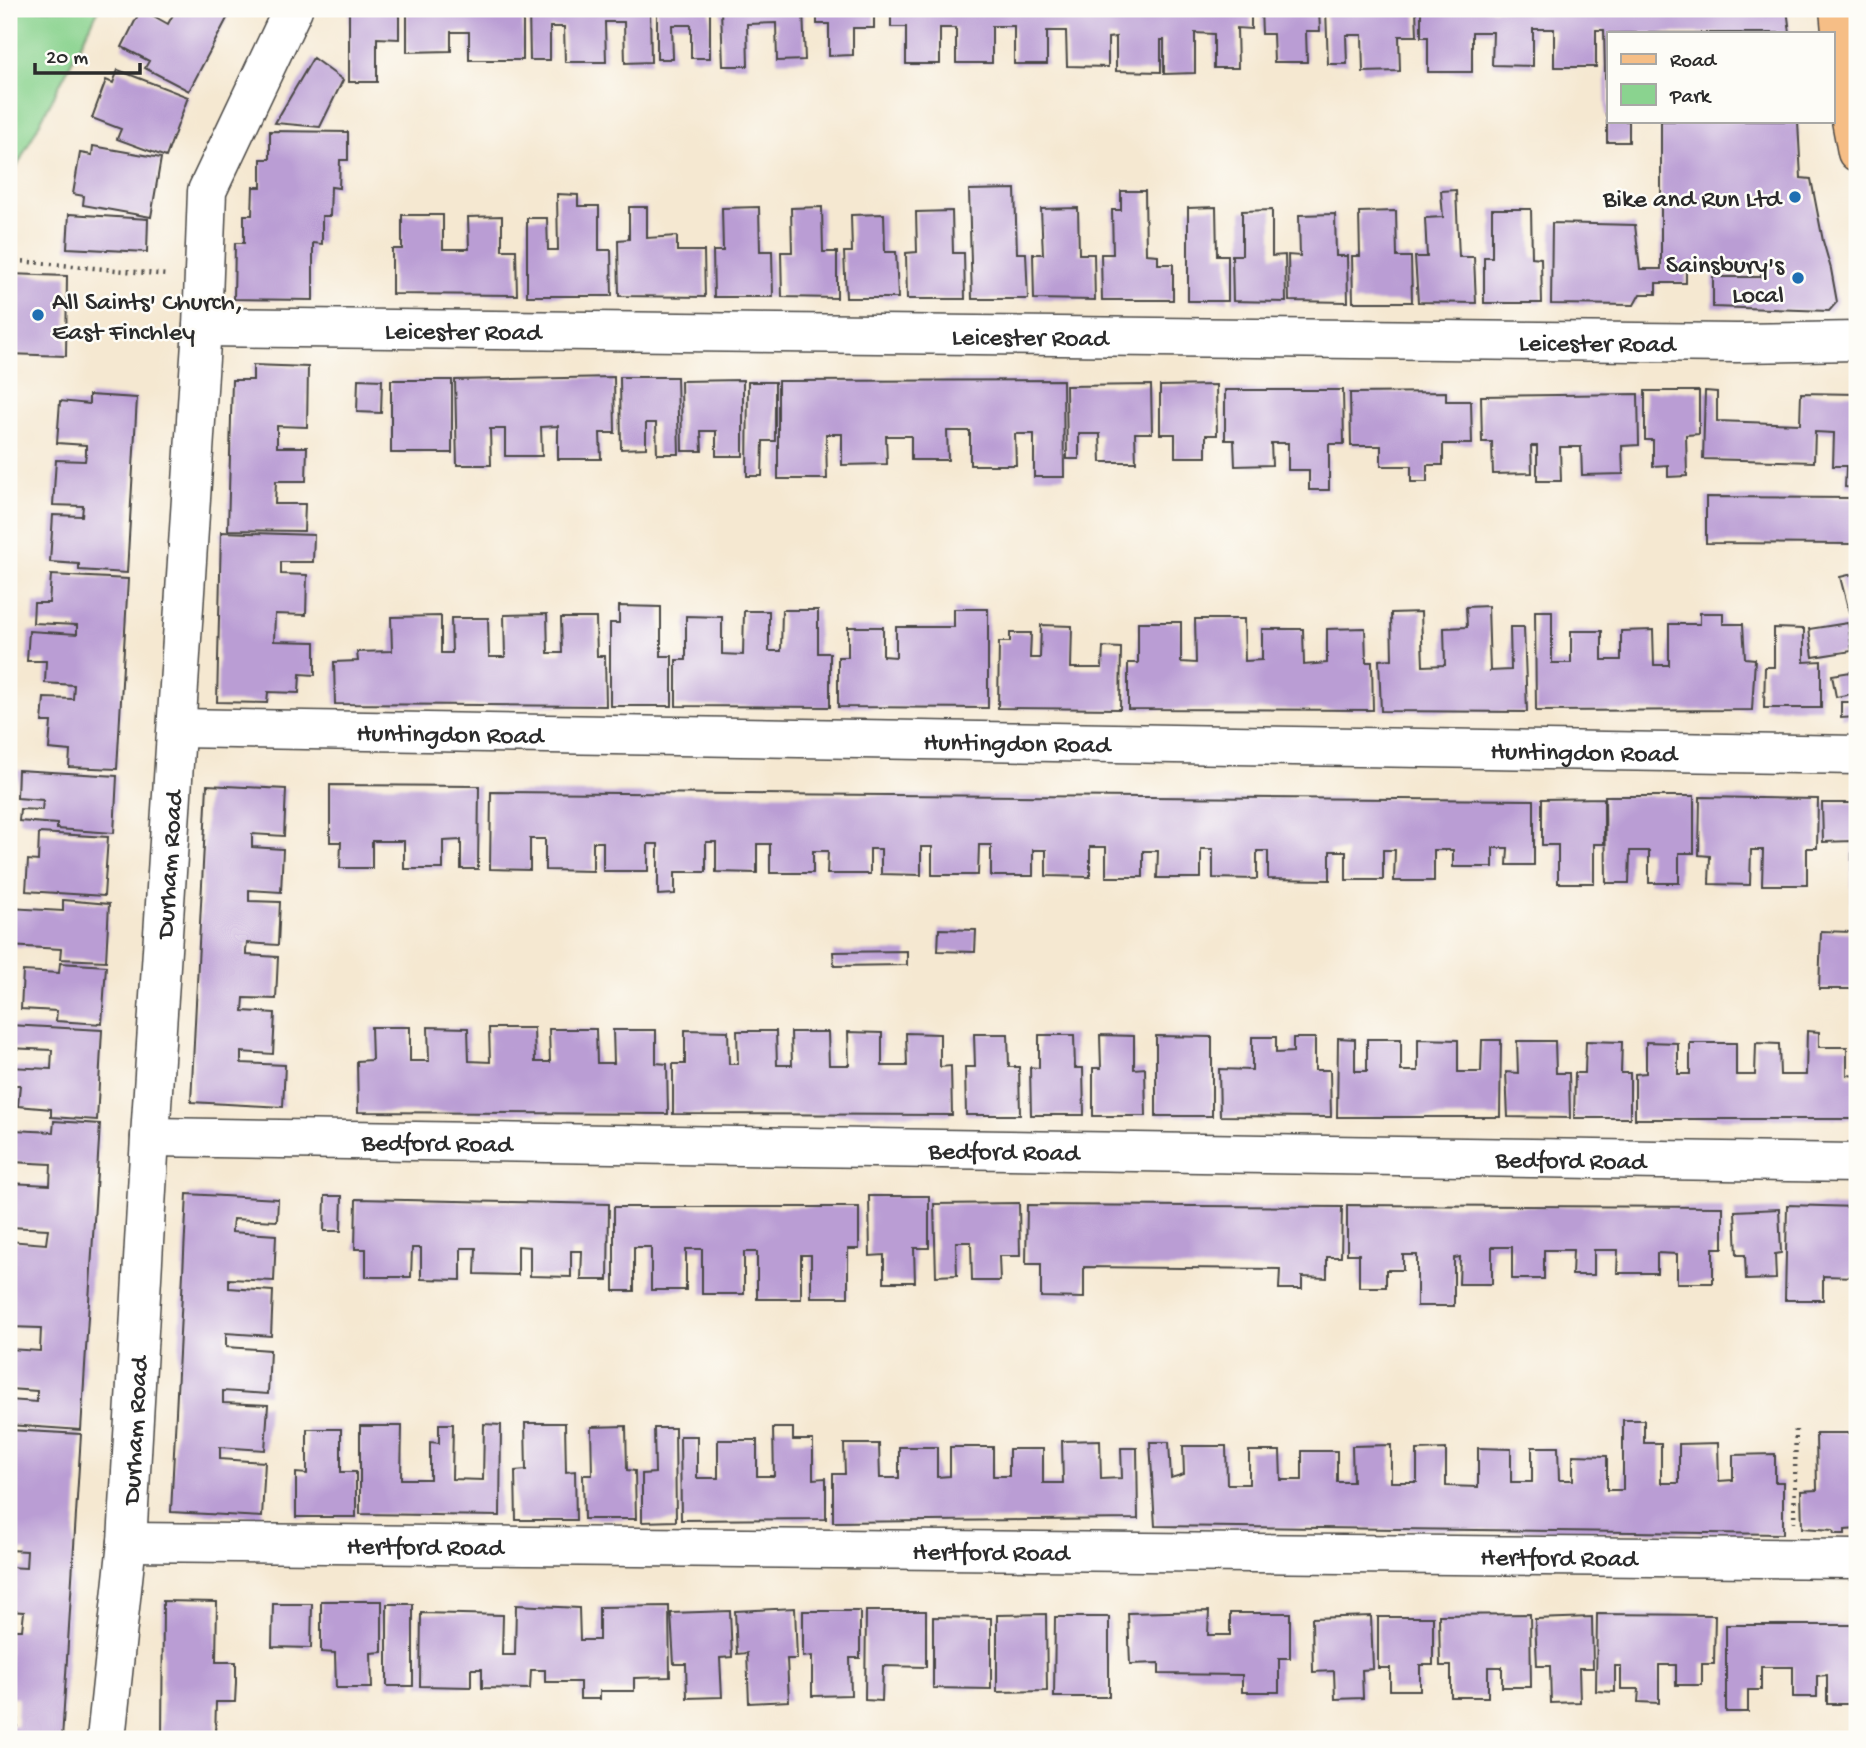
<svg xmlns="http://www.w3.org/2000/svg" width="1866" height="1748" viewBox="0 0 1866 1748" font-family="'Gochi Hand',sans-serif">
<style>
.green{fill:#8ad38f;stroke:#5a7f5d;stroke-width:2}
.building{fill:#ba9dd4}
.lines{fill:none;stroke-linecap:round;stroke-linejoin:round}
.minor-casing{stroke:#494744;stroke-width:41}
.primary-casing{stroke:#494744;stroke-width:41}
.path{stroke:#494744;stroke-width:4.5;stroke-dasharray:2 5;stroke-linecap:butt}
.minor{stroke:#fff;stroke-width:38}
.primary{stroke:#f6be86;stroke-width:38}
.poi-dot{fill:#1f6fb2;stroke:#fdfcf7;stroke-width:2.5}
.labels{text-anchor:middle;stroke-width:5;stroke-linejoin:round;paint-order:stroke}
.poi-label{font-size:26px;fill:#2b2b2b;stroke:#fdfcf7;text-anchor:end}
.street-label{font-size:26px;fill:#2b2b2b;stroke:#fdfcf7}
</style>
<rect width="100%" height="100%" fill="#fdfcf7"/>
<filter id="ink" filterUnits="userSpaceOnUse"><feTurbulence type="fractalNoise" baseFrequency=".0143" numOctaves="2"/><feDisplacementMap in="SourceGraphic" scale="14" xChannelSelector="R" yChannelSelector="G"/><feConvolveMatrix kernelMatrix="1 2 1 2 8 2 1 2 1" color-interpolation-filters="sRGB"/></filter>
<filter id="wash" filterUnits="userSpaceOnUse"><feTurbulence type="fractalNoise" baseFrequency=".00686" numOctaves="4" result="noise"/><feDisplacementMap in="SourceGraphic" scale="28" xChannelSelector="R" yChannelSelector="G"/><feGaussianBlur stdDeviation="1.57" result="paint"/><feColorMatrix in="noise" values="0 0 0 0 0 0 0 0 0 0 0 0 0 0 0 0 0 1.4 0 .05"/><feComposite in="paint" operator="in"/></filter>
<g filter="url(#wash)">
<rect width="100%" height="100%" fill="#f5e8d1"/>
<path class="green" d="M9,9H99L9,182Z"/>
<g id="blocks">
<path class="building" d="M141,9L168,24L176,9H232L189,91L145,68L149,61L122,47Z
M349,9H399V39L377,38V82H349Z
M407,9H523V60H469V32H451V51L407,52Z
M529,9H650L651,62L625,63L624,22H605L606,62H565L564,27H550V60H530Z
M657,9H710V58H691V25H672L673,59H657Z
M721,9H803L805,60L777,61L776,23L747,24L748,66H723Z
M817,9H874V28H853V55L829,56V24H817Z
M891,9H1251V29L1237,28L1238,68H1214V34L1195,33V73L1164,74V40H1161V72L1116,71V37L1108,38V67L1067,66L1066,31H1047V64H1014V26H992V63H956V28H940V64H906V27H891Z
M1261,9H1319L1320,31H1306L1307,62H1274L1273,34H1262Z
M1326,9H1416L1417,36H1399L1400,71L1363,72L1362,35H1346L1347,64H1328Z
M1421,9H1787L1790,33H1609V116H1606L1604,30H1596V67H1554V29H1533V66L1492,65L1493,32H1472V72H1428V37H1421Z
M313,58L343,80L320,127L275,123Z
M118,70L188,97L166,157L117,139L121,129L92,118L106,80L113,83Z
M1607,121H1629V142H1607Z
M1661,121H1798L1801,178L1811,179L1823,241L1831,269L1837,302L1829,311L1713,307V277H1761V266H1686V283H1656V294H1640L1634,305L1551,304L1552,223L1635,225L1640,269H1661Z
M270,131L348,132V160H340L339,188L331,187L330,216H322V244L313,243V300L234,299L235,243H244V215H252L253,187H261V159H270Z
M93,146L161,158L151,217L83,205L84,196L73,194L80,153L92,155Z
M1015,189L1017,253H1026L1028,299H972L969,190Z
M1456,190L1459,257H1474L1476,303L1418,302L1415,257H1427L1425,218L1443,217L1441,191Z
M1121,191H1145L1146,254L1158,255V264H1173V300H1102L1101,254H1113L1112,210H1121Z
M557,194L578,195V206H599V250H611L612,296H527V218H547L548,250H558Z
M629,207H647V238L677,236V251H704L705,297L619,296L618,240L629,239Z
M759,207L760,251H772L773,297H714L713,251H723L722,208Z
M822,207L823,252H837V298L782,297L781,252H792L791,208Z
M1216,207L1217,255H1228V301H1188V208Z
M1078,208L1079,254H1094L1095,300L1034,299L1033,254H1043L1041,209Z
M1492,209H1531L1532,257L1541,258L1542,303H1484V257H1492Z
M1272,210V256L1285,255L1286,302L1233,301L1232,255H1242V211Z
M952,211L953,253H964L965,299H907L906,253L917,252L916,212Z
M1396,211L1397,257H1411L1412,302H1353L1352,256H1360L1359,212Z
M69,214L148,219L147,252L67,248Z
M884,214L885,252H896L898,298H846L844,252H852L851,215Z
M1335,214L1336,256H1347L1348,302L1289,301L1288,255L1300,256L1299,215Z
M402,215H443V249H469L468,217L502,216V250H516L517,295L392,294V249H402Z
M9,274L67,276L66,356L9,354Z
M253,365L308,367L307,427L277,426V447H307L306,481H276L275,504H305L304,531L228,530L232,380H253Z
M614,377L615,433H600L601,459H558V426L541,427L542,456H505V429H490L491,465H457L455,380Z
M620,377H677L679,454H657L656,423H646V448L621,449Z
M358,379L382,380L381,413L357,412Z
M391,380H452V453H391Z
M743,380V456H716V431H701L702,451H682L681,381Z
M1063,380L1064,477H1034V434H1015L1016,465H970V431H947L948,460H911V436H886L887,464L842,465V434H826L827,479H778V381Z
M748,382H775V441H763L762,476H747Z
M1151,385L1152,433H1135L1136,462H1101L1100,434H1079V459H1067L1066,386Z
M1216,385L1217,435H1206V457H1175V434H1160V386Z
M1225,390H1343L1344,444H1329V490H1309V470H1288V443H1271L1272,465L1235,466L1234,440H1225Z
M1645,391H1699V434L1686,435L1687,476L1668,477V465L1653,466V440H1645Z
M1705,391L1717,392V421L1800,424L1801,393L1857,394V488L1845,487L1846,466H1833L1834,433L1815,432L1814,462L1703,459Z
M1446,392V401H1471L1472,444H1443V465H1427V482H1411V466H1381V446H1351L1350,393Z
M1638,394L1639,445L1622,446L1623,474L1582,475L1581,447H1560L1561,481H1537V446H1531L1532,473L1493,474L1492,442H1482L1481,396Z
M89,395L137,398L127,573L79,570V564L50,562L53,515L82,516L83,506L53,505L56,460L85,461L86,453V445L57,443L60,401L89,404Z
M1706,497L1857,498V544L1706,543Z
M221,532L314,535L313,562H281V574L307,575L306,615L275,614L274,641L315,642V675L300,674L299,693L268,692L267,703L217,702Z
M1857,573V611L1849,612L1840,577Z
M51,575L128,579L117,769L69,767L70,751L49,749L51,722H42L44,698L73,699L74,685L45,683L46,661H27L29,631L77,634V625L33,623L34,603H49Z
M619,606L661,607V656H672V706H610V623H619Z
M1488,606L1490,671L1511,670L1510,627H1524L1527,712L1381,711L1379,660L1392,659L1391,613L1421,612L1423,666L1445,665L1444,628L1467,627L1466,607Z
M954,609H988V708L838,707V657H848V627H883V656L896,657V627H954Z
M782,610H818V653H830V707L676,706V660H686V616L722,617V654L743,655L744,611H769V651H781Z
M1535,611H1552V663H1571V631H1602V660H1621V631L1653,630L1654,665H1669V624H1700V613H1723V624H1743L1745,658L1755,659L1752,710L1536,711Z
M547,614L548,653H562L561,618H596L597,656H605L606,706L335,704L334,662L358,661L357,652L392,651L391,617L441,616V653H452L451,618H488L489,657H505L504,615Z
M1195,619H1244L1245,661L1262,660V629H1303L1304,665L1327,663V629L1365,628L1366,662H1372L1373,710L1128,709V663H1138V622H1181V662L1196,663Z
M1848,623L1852,651L1813,657L1809,629Z
M1041,625L1072,626L1071,668H1102L1103,647L1121,648L1120,709L998,708L999,642H1010V633H1031L1030,658H1040Z
M1774,628L1804,629V662L1821,661V708H1764L1765,667H1774Z
M1857,671V693L1836,697L1832,675Z
M1841,702H1857V717L1841,718Z
M18,770L117,776L114,833L57,829V824L19,821L20,809L42,810L43,800L17,798Z
M207,785L286,789L284,836L252,834V847L283,849L281,892L249,890V901L280,902L278,945L247,943L246,950V955L278,957L276,999L244,998L243,1011L275,1013L273,1054L241,1052V1063L285,1065L283,1107L191,1102Z
M330,785L479,786L478,869H461V840L443,841V869H404V841H372V868H340L341,842H330Z
M491,792L1534,800V865H1507L1508,848H1493V867H1453V850H1434V881H1394L1395,850H1383V880H1346V851H1330V880L1268,879V851H1257V879L1213,878V849H1201V878H1157L1158,851H1143V877H1106V847H1090V877L1046,876V850H1033V876H991V845H979L978,875H932V847H921V875L881,874V849H870V874H827L828,851H813V873H770V844H757V873L716,872V842H706V872H675V894L658,895V844H648V871H603V842H593V871L545,870V839H530V870L490,869Z
M1605,796H1694V853H1679V883H1649V851H1630L1629,883H1606Z
M1700,797L1818,799L1817,848H1807V885H1762L1763,850H1751L1750,885L1709,884L1710,856L1699,855Z
M1604,798V844H1594V883H1558V845H1542V799Z
M1822,803H1857V989H1819L1821,931L1851,932L1852,841L1823,842Z
M39,833L108,837L104,896L26,891L28,860L38,861Z
M63,900L109,904L106,961L60,959L61,949L9,946V908L63,911Z
M939,929L976,930L975,952L938,951Z
M907,951V965L834,966L833,952Z
M60,963L106,966L102,1024L56,1021L57,1011L21,1009L23,971L59,973Z
M9,1025L102,1030L97,1120L51,1117V1109L18,1106L20,1085H9V1067L51,1069L52,1050L9,1048Z
M371,1027H410V1061H429L428,1027L468,1028L469,1061L490,1062L489,1028H534L535,1062H550L549,1029H596L597,1063H614L613,1030H656V1063L667,1064L668,1114L358,1112L357,1061L372,1060Z
M685,1030L728,1031L729,1064H738L737,1031H776L777,1065H792L791,1032H828L829,1065H849L848,1032L882,1033V1066H907L906,1033L940,1034V1067L951,1066L952,1115L673,1114V1064H685Z
M1807,1031L1819,1032V1047H1847V1075L1857,1076V1119H1635V1074L1646,1073V1042L1678,1043V1074H1690V1043H1736V1075H1755L1756,1043L1779,1044L1780,1075H1806Z
M974,1034H1008L1009,1067H1019L1020,1115H966L965,1067H975Z
M1039,1035H1074L1075,1068H1083L1084,1115H1031L1030,1067L1039,1068Z
M1100,1035L1134,1036V1069L1145,1068L1146,1116H1093V1068H1101Z
M1156,1036L1212,1037V1116H1156Z
M1252,1037H1276V1053L1293,1052V1038H1315V1070H1330L1331,1117L1220,1116L1219,1069L1252,1070Z
M1338,1038L1355,1039V1071H1367V1039H1401V1071H1418V1039L1458,1040V1072H1481L1482,1040H1501L1500,1117H1337Z
M1517,1041H1555L1556,1073H1569L1570,1118L1508,1117L1506,1072L1518,1073Z
M1586,1041L1622,1042L1621,1073H1630V1118H1574L1575,1073H1585Z
M54,1121L100,1124L81,1430L9,1425V1400L37,1402V1391L9,1389V1349L40,1351L41,1328L9,1327V1301H10L11,1292H9V1241L46,1244L48,1229L9,1227V1183L50,1185L51,1164L12,1162L14,1130L53,1132Z
M187,1194L278,1199L277,1221L233,1219L232,1228V1232L276,1235L274,1281L229,1279V1288L273,1291L271,1336L226,1333V1347L270,1350L268,1394L223,1391V1403L268,1405L265,1450L220,1447V1459L265,1462L262,1517L171,1512Z
M325,1196H342L341,1231H324Z
M869,1196H929V1248H914L915,1282H884V1255L870,1256Z
M356,1199L609,1204L608,1280H581L582,1251H571V1277L530,1276V1247L518,1246V1275L475,1274L476,1248H461V1280L421,1279V1248H412L411,1277H366V1249H355Z
M1019,1203L1020,1256H999L1000,1281H972L971,1242H956L957,1275L936,1276L934,1204Z
M1027,1205L1342,1207L1341,1257H1327V1278L1302,1277V1289H1279L1280,1269L1084,1267V1298L1041,1297V1264H1026Z
M1347,1205L1723,1207V1248H1713V1283H1677V1254L1657,1253V1273H1617L1618,1250H1594V1275H1572L1573,1250H1544V1279H1512V1247H1492V1284H1459L1460,1257L1454,1258V1306H1417V1255H1403V1270H1386V1287H1359V1254H1347Z
M1787,1205L1857,1207V1277L1823,1276V1300H1785Z
M614,1207H859V1249H848V1297H811V1255H801V1299H757V1252H744V1294H702V1249H686V1290H651V1247H634V1291H614Z
M1779,1209L1781,1253L1775,1254L1776,1279L1746,1280L1745,1255H1737L1735,1211Z
M1623,1420H1644V1443H1661V1483H1679V1444L1718,1443L1719,1481L1733,1480V1455L1775,1454V1482H1783V1534L1155,1526L1150,1442H1169L1171,1478L1184,1474L1183,1446H1226L1227,1484H1249V1451H1280L1281,1480H1302V1451H1337V1482H1353L1352,1446L1391,1445V1482H1417V1450L1446,1449V1486L1478,1487V1448L1511,1449V1482H1532V1447H1558L1559,1480H1573V1455L1607,1456V1490H1623Z
M525,1423H565L566,1472L575,1471L576,1520H516L515,1471L526,1470Z
M439,1424H453L452,1479L483,1480L484,1424L501,1425L500,1516L360,1514V1426H402L401,1479H430V1442L439,1443Z
M626,1426L627,1470L635,1471L636,1519H584L583,1475H592L591,1427Z
M654,1428H675L676,1521L642,1522V1474L655,1473Z
M773,1428H793V1440H813V1479L826,1478V1519L681,1520L680,1436H697V1478H718V1440H757V1476H774Z
M307,1429H341V1472H356V1517H296V1473L307,1474Z
M9,1430L81,1434L62,1739H9V1725L17,1726L18,1698L9,1697V1630H22L24,1612L9,1611V1567L26,1568L27,1551L9,1550Z
M1816,1433H1857V1529L1845,1530V1534H1834L1833,1530L1802,1528L1801,1491L1817,1490Z
M1100,1440L1101,1479L1122,1478L1121,1448H1137L1138,1519L833,1522V1474H845L844,1444H879L880,1478H899V1447H937V1477L950,1476V1447H993V1476H1009V1449H1043V1483H1063L1062,1441Z
M163,1601L217,1602L216,1662H236V1683L235,1702H216L215,1739H162Z
M321,1601H382V1652L371,1653L372,1688H336L335,1653L321,1652Z
M273,1604H312L311,1648L272,1647Z
M387,1604H413V1686H387Z
M516,1605L579,1608L580,1640H599V1607L669,1606L670,1677L634,1678V1691H600V1699H580V1682H545V1670H531L530,1689L482,1688V1669H471V1687L420,1686L421,1613L503,1615L502,1655H515Z
M795,1608L797,1659H787L789,1701L749,1703L747,1653L737,1654L735,1611Z
M730,1611L732,1657L720,1658L722,1697L687,1698L686,1664H674L671,1613Z
M803,1611H860V1658H850L851,1695L812,1696V1656L803,1657Z
M866,1611H926V1667L883,1666L882,1701L865,1700Z
M1209,1611L1208,1635H1230V1613H1290V1658H1279V1692H1242V1675L1159,1674V1663L1130,1664L1128,1613Z
M1046,1614L1047,1691L997,1692V1615Z
M1530,1614L1531,1687H1502V1667H1488V1697H1451V1666H1440L1439,1615Z
M1597,1614L1715,1615L1714,1664H1702V1685H1676V1665H1659V1703L1638,1702L1639,1689H1621V1666H1615V1692L1596,1691Z
M1371,1616L1373,1669L1362,1670L1363,1698L1335,1699L1334,1671L1313,1672L1312,1618Z
M933,1617L991,1618V1689L933,1688Z
M1055,1617H1109V1697H1054Z
M1378,1617H1433V1665H1420V1690H1390V1668H1378Z
M1592,1617L1593,1668H1579L1580,1702L1551,1703L1550,1666H1537L1535,1619Z
M1726,1625H1857V1704H1827V1675L1817,1676V1697H1793V1667H1761V1690H1748V1712H1726Z"/>
</g>
</g>
<g filter="url(#ink)">
<use href="#blocks" fill-opacity="0" stroke="#494744" stroke-width="2"/>
<g class="lines">
<defs>
<g id="minor">
<path id="s1" d="M202,327L1737,343L1857,341"/>
<path id="s2" d="M177,728L1857,755"/>
<path id="s3" d="M150,1137L1857,1163"/>
<path id="s4" d="M127,1542L1857,1559"/>
<path id="s5" d="M106,1739L127,1542L150,1137L202,327L207,191L293,9"/>
</g>
<path id="primary" d="M1839,9L1847,99L1857,152"/>
</defs>
<use href="#minor" class="minor-casing"/>
<use href="#primary" class="primary-casing"/>
<path class="path" d="M9,260L168,275
M1794,1523L1796,1425"/>
<use href="#minor" class="minor"/>
<use href="#primary" class="primary"/>
</g>
</g>
<g class="poi-dot">
<circle cx="1795" cy="197" r="7"/>
<circle cx="1798" cy="278" r="7"/>
<circle cx="38" cy="315" r="7"/>
</g>
<g class="labels">
<g class="poi-label">
<text x="1781" y="206">Bike and Run Ltd</text>
<text x="1784" y="272">Sainsbury's<tspan x="1784" dy="30">Local</tspan></text>
<text x="52" y="309" text-anchor="start">All Saints' Church,<tspan x="52" dy="30">East Finchley</tspan></text>
</g>
<g class="street-label">
<text dy="9" stroke="none"><textPath href="#s1" startOffset="261">Leicester Road</textPath></text>
<text dy="9" stroke="none"><textPath href="#s1" startOffset="828">Leicester Road</textPath></text>
<text dy="9" stroke="none"><textPath href="#s1" startOffset="1395">Leicester Road</textPath></text>
<text dy="9" stroke="none"><textPath href="#s2" startOffset="273">Huntingdon Road</textPath></text>
<text dy="9" stroke="none"><textPath href="#s2" startOffset="840">Huntingdon Road</textPath></text>
<text dy="9" stroke="none"><textPath href="#s2" startOffset="1407">Huntingdon Road</textPath></text>
<text dy="9" stroke="none"><textPath href="#s5" startOffset="877">Durham Road</textPath></text>
<text dy="9" stroke="none"><textPath href="#s3" startOffset="287">Bedford Road</textPath></text>
<text dy="9" stroke="none"><textPath href="#s3" startOffset="854">Bedford Road</textPath></text>
<text dy="9" stroke="none"><textPath href="#s3" startOffset="1421">Bedford Road</textPath></text>
<text dy="9" stroke="none"><textPath href="#s5" startOffset="310">Durham Road</textPath></text>
<text dy="9" stroke="none"><textPath href="#s4" startOffset="298">Hertford Road</textPath></text>
<text dy="9" stroke="none"><textPath href="#s4" startOffset="864">Hertford Road</textPath></text>
<text dy="9" stroke="none"><textPath href="#s4" startOffset="1432">Hertford Road</textPath></text>
</g>
</g>
<rect width="1866" height="1748" fill="none" stroke="#fdfcf7" stroke-width="35"/>
<rect x="1607" y="32" width="228" height="91" fill="#fdfcf7" stroke="#a9a8a5" stroke-width="2"/>
<rect x="1621" y="54" width="35" height="10" fill="#f6be86" stroke="#a9a8a5" stroke-width="2"/>
<text x="1670" y="66" font-size="21" fill="#2b2b2b">Road</text>
<rect x="1621" y="84" width="35" height="21" fill="#8ad38f" stroke="#a9a8a5" stroke-width="2"/>
<text x="1670" y="102" font-size="21" fill="#2b2b2b">Park</text>
<path d="M35 63v10h105v-10" fill="none" stroke="#2b2b2b" stroke-width="3.5"/>
<text x="46" y="63" font-size="21" fill="#2b2b2b" stroke="#fdfcf7" stroke-width="5" paint-order="stroke">20 m</text>
</svg>
